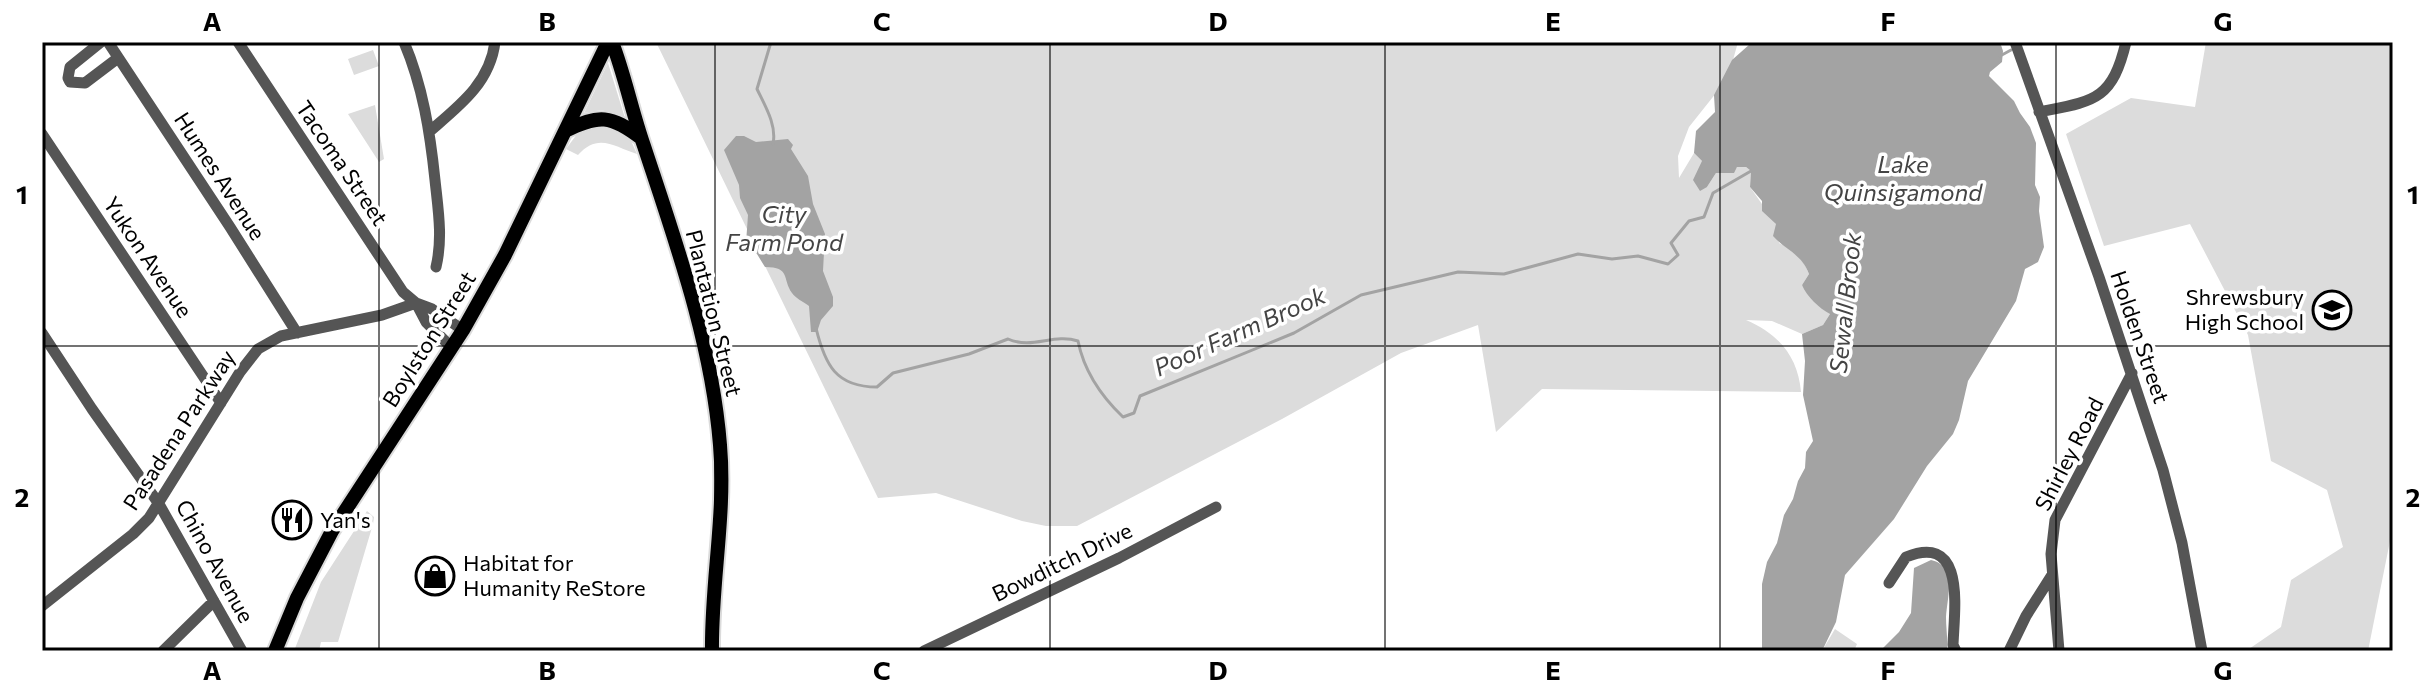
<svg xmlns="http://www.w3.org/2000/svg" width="2435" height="693" viewBox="0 0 2435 693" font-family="Commissioner,sans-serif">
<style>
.green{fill:#dcdcdc}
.water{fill:#a3a3a3}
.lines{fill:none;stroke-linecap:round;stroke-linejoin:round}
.stream{stroke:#a3a3a3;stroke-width:3}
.major-casing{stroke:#dbdbdb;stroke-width:18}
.minor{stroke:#555;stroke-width:11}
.major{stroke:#000;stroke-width:14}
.grid{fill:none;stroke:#000;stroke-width:2;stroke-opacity:0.55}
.labels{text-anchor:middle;stroke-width:7;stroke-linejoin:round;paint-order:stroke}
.street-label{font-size:22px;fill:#000;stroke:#fff}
.poi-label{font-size:22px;fill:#000;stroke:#fff;text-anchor:start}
.water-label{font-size:24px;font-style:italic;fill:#444;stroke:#fff}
.neatline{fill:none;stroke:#000;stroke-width:3}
.grid-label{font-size:26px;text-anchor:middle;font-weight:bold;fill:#000}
</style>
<rect width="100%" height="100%" fill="#fff"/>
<path class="green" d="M656,42H1738L1728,78L1689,127L1678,156L1679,178L1694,153L1702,161L1707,187L1716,173H1733L1737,167H1746L1751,171L1750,187L1776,224L1779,243C1793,250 1804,259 1809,274L1802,285L1830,314L1823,325L1802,334L1772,321L1746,320C1779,334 1798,357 1801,392L1542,389L1496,432L1478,325L1401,353L1282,419L1077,526H1046L1022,521L936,493L878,498Z
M2206,42H2393V502L2391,536L2368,651H2246L2281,627L2291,580L2343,547L2327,490L2271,461L2248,335L2190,224L2104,246L2066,134L2131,98L2195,107Z
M373,50L379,66L354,75L348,59Z
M608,63L625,118L602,110L584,113Z
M375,105L384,159L379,162L348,114Z
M600,123L628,134L637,154C615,147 598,132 578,155L566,149L580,130Z
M367,511L374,517L373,524L338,642H321L319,651H294L321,582Z
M1835,629L1857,644L1854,651H1822Z"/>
<path class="water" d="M1766,42H2000L2003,51L2002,62L1990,72L1989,76L2014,101L2020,113L2030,127L2036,143L2035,185L2040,197L2039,211L2044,247L2038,262L2025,269L2016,301L1968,381L1959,420L1953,434L1927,466L1894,519L1845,575L1836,622L1822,651H1762V584L1767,562L1777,543L1784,515L1793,499L1798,481L1805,468L1806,452L1813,441L1803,395L1805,361L1802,334L1823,325L1830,314C1819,308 1807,297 1802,285L1809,274C1802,254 1785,250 1773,236L1776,224L1762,211V201L1750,187L1751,171L1746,167H1737L1734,173H1716L1707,187L1700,191L1693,180L1702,161L1694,153L1696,131L1715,112L1714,95L1732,60L1750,44Z
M736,136H744L756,142L788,139L793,145L791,149L808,176L813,204L825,234L823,271L833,297V306L821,320L817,332H811L809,306C804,302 795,298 792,293C782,279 791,267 765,267L757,254L746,243L748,215L740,198L739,185L724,150Z
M1931,560C1958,566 1947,597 1946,617C1946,628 1948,640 1947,651H1880L1899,632L1911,613L1914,568Z"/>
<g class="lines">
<path class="stream" d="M771,42L757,89C765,106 777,125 773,144
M2025,43L2027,42
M2000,56L2011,50
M816,328C825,365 836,387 877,387L893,373L969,354L1008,339C1033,350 1053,333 1078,341C1084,371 1101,396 1123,417L1134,413L1140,396L1294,333L1361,295L1458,272L1504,274L1578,254L1612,259L1638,256L1668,264L1678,255L1671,243L1689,221L1704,217L1713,193L1751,171"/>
<defs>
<path id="major" d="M612,42C625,76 632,112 644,146C676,243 712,343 720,445C726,514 711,582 712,651
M565,131C599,114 611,115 641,138
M275,651L297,598L332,531L463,330L505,255L608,42"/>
</defs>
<use href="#major" class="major-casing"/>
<path class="minor" d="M101,42L70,67L68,78L70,82L85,83L118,58
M108,42L230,227L297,333
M238,42L403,292L416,303L426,322L451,347
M404,42C423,87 430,132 435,180C438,209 443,238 436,267
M2015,42L2099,277L2163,470L2182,543L2202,651
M2039,112C2094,101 2112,101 2126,42
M430,131C459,106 490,83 495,42
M42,134L221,403
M416,303L432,309L463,330
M42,333L92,409L159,504L242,651
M1889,583L1906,557C1967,532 1954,611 1953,645L1956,651
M42,606L133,534L149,518L240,372L258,349L281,336L382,315L416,303
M163,651L214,601
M924,651L1119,558L1216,507
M2009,651L2026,616L2052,575
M2059,651L2051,554L2055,520L2132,373"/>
<use href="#major" class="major"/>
</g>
<path class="grid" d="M379,42V651M715,42V651M1050,42V651M1385,42V651M1720,42V651M2056,42V651M42,346H2393"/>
<defs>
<symbol id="school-ring" viewBox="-11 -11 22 22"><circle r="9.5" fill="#fff" stroke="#000" stroke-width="1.5"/><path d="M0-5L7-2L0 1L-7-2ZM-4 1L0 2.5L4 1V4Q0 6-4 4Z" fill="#000"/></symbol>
<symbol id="restaurant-ring" viewBox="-11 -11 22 22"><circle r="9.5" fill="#fff" stroke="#000" stroke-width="1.5"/><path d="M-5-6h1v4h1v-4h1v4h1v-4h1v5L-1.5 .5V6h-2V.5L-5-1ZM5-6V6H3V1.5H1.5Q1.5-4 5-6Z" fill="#000"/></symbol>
<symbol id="shop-ring" viewBox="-11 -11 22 22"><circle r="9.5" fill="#fff" stroke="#000" stroke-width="1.5"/><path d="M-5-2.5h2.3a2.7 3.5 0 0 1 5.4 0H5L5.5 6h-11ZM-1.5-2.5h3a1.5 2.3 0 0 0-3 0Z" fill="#000"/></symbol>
</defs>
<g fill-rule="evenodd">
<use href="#school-ring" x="2310" y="288" width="44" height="44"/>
<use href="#restaurant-ring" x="270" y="498" width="44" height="44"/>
<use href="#shop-ring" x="413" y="554" width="44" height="44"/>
</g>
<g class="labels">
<g class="street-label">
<text transform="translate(342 163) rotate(56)" y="8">Tacoma Street</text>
<text transform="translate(220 176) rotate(57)" y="8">Humes Avenue</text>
<text transform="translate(148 257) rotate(56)" y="8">Yukon Avenue</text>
<text transform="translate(714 313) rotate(76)" y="8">Plantation Street</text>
<text transform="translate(2140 337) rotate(71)" y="8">Holden Street</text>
<text transform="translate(429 339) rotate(-58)" y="8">Boylston Street</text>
<text transform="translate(179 430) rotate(-57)" y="8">Pasadena Parkway</text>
<text transform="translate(2069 454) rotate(-63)" y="8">Shirley Road</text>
<text transform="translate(215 561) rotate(61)" y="8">Chino Avenue</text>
<text transform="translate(1062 562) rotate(-26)" y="8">Bowditch Drive</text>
</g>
<g class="poi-label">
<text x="2304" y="305" text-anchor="end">Shrewsbury<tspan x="2304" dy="25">High School</tspan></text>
<text x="320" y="528">Yan's</text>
<text x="463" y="571">Habitat for<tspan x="463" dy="25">Humanity ReStore</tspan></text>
</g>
<g class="water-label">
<text x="1903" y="173">Lake<tspan x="1903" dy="28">Quinsigamond</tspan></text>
<text x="784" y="223">City<tspan x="784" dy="28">Farm Pond</tspan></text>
<text transform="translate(1846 303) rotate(-84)" y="8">Sewall Brook</text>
<text transform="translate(1240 332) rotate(-24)" y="8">Poor Farm Brook</text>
</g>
</g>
<rect width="2435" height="693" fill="none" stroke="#ffffff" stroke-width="88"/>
<rect x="44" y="44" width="2347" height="605" class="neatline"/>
<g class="grid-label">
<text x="212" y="31">A</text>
<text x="547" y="31">B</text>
<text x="882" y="31">C</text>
<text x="1218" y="31">D</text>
<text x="1553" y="31">E</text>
<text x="1888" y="31">F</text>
<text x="2223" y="31">G</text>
<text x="22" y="204">1</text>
<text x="2413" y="204">1</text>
<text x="22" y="507">2</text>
<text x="2413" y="507">2</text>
<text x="212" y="680">A</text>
<text x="547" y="680">B</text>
<text x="882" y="680">C</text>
<text x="1218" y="680">D</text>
<text x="1553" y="680">E</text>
<text x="1888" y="680">F</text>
<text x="2223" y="680">G</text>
</g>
</svg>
